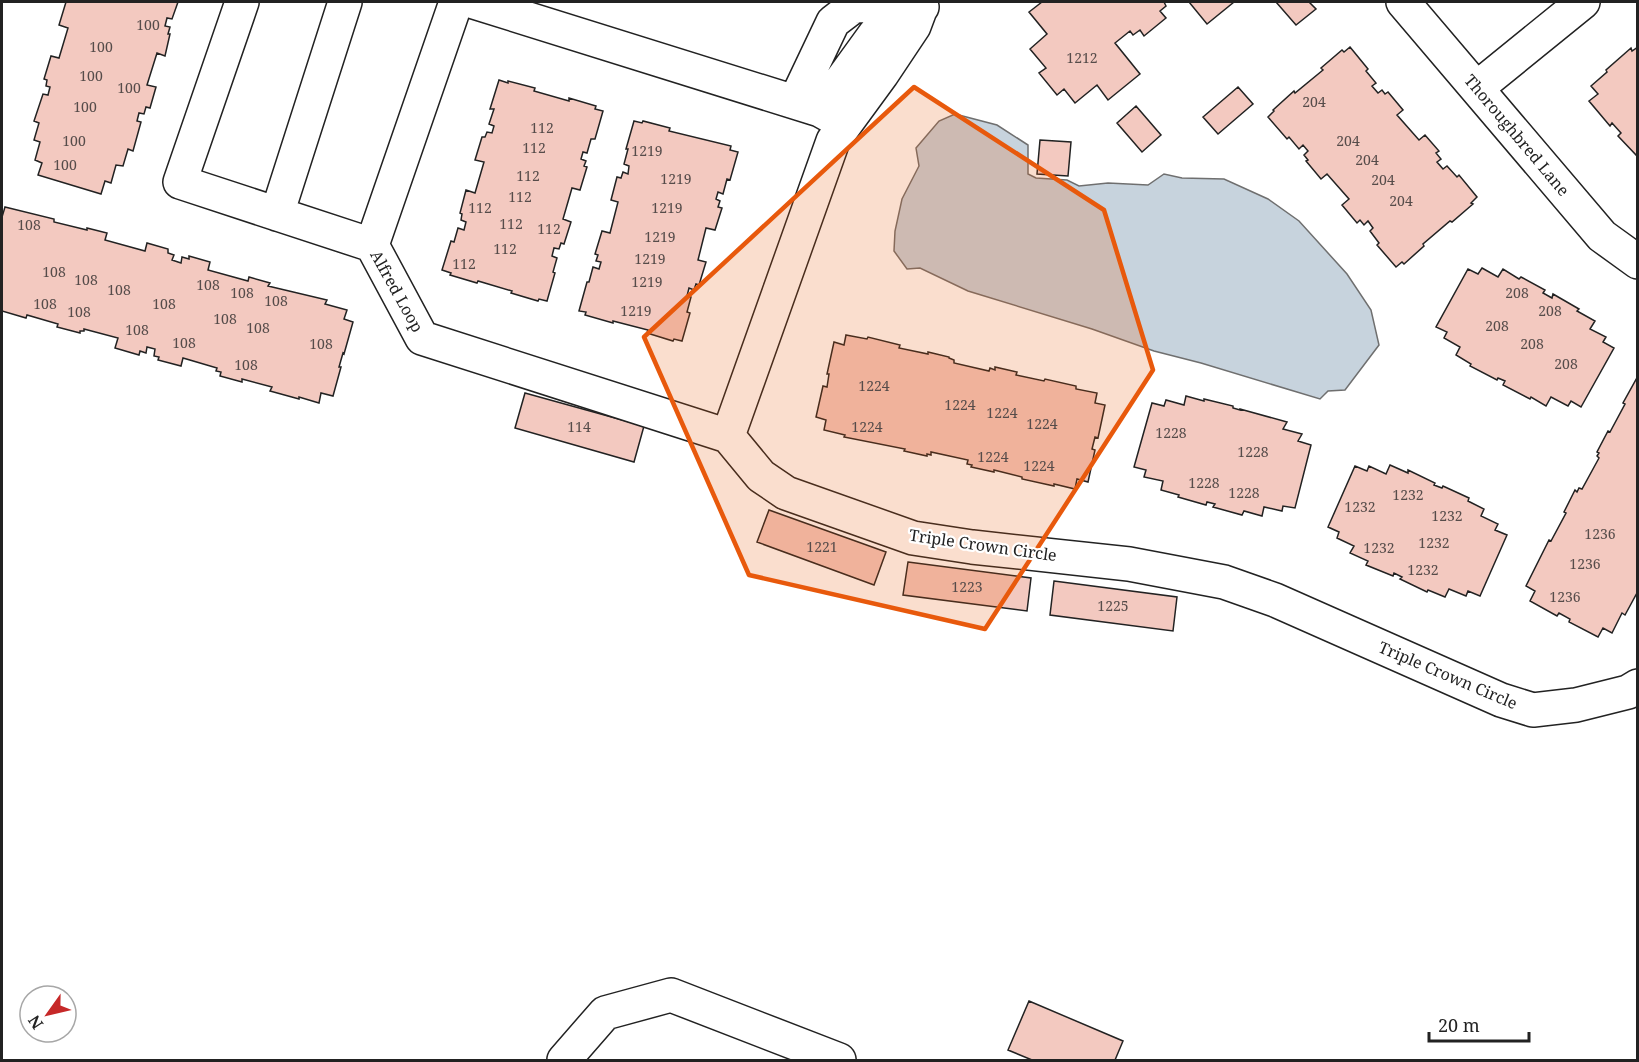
<svg xmlns="http://www.w3.org/2000/svg" width="1639" height="1062" viewBox="0 0 1639 1062" font-family="'Noto Serif',serif">
<style>
.water{fill:#c7d3dd;stroke:#6f6f6f;stroke-width:1.5}
.building{fill:#f3c9c0;stroke:#222;stroke-width:1.5}
.lines{fill:none;stroke-linecap:round;stroke-linejoin:round}
.minor-casing{stroke:#222;stroke-width:36}
.minor{stroke:#fff;stroke-width:33}
.marked{fill:#e8590c;fill-opacity:0.2;stroke:#e8590c;stroke-width:4.5;stroke-linejoin:round}
.labels{text-anchor:middle;stroke-width:4.5;stroke-linejoin:round;paint-order:stroke}
.number-label{font-size:14px;fill:#564c4a}
.street-label{font-size:16px;fill:#222;stroke:#fff}
</style>
<rect width="100%" height="100%" fill="#fff"/>
<path class="water" d="M955,114L997,125L1028,145V174L1036,178L1067,180L1079,186L1108,183L1148,185L1164,174L1182,178L1224,179L1268,199L1299,221L1347,274L1371,310L1379,345L1345,390L1328,391L1320,399L1201,363L1154,351L1092,329L968,291L920,268L907,269L894,251L895,231L902,199L919,166L916,148L939,121Z"/>
<path class="building" d="M66,2H178L172,19L167,18L165,26L170,27L168,34H170L165,56L157,53L147,85L156,87L150,108L146,107L144,114L139,113L137,121L141,122L133,151L128,149L123,166L116,165L111,183L105,181L101,194L38,175L42,163L35,160L40,142L34,140L39,123L34,121L43,94L48,95L50,87L46,86L47,80L44,79L51,56L59,58L68,28L59,25Z
M1042,2H1164L1166,6L1160,11L1166,18L1144,36L1140,30L1133,35L1130,31L1115,43L1140,74L1108,100L1097,85L1075,103L1064,89L1057,95L1039,73L1046,68L1030,49L1047,34L1029,12Z
M1189,2H1234L1207,24Z
M1276,2H1309L1316,9L1296,25Z
M1350,47L1368,69L1366,71L1376,83L1372,86L1378,93L1382,90L1385,94L1388,92L1403,110L1397,115L1419,140L1425,135L1439,151L1436,153L1441,159L1437,162L1443,169L1447,166L1457,177L1459,175L1477,197L1471,203L1473,204L1452,222L1450,221L1423,244L1424,246L1404,264L1402,262L1396,267L1377,245L1379,243L1370,231L1373,228L1368,221L1364,225L1360,220L1357,223L1342,205L1349,199L1327,174L1321,179L1306,161L1308,160L1304,155L1308,151L1303,145L1299,149L1289,137L1287,139L1268,117L1274,111L1273,110L1294,91L1295,93L1323,70L1321,68L1342,50L1344,52Z
M1638,47V157L1618,136L1621,133L1612,123L1610,126L1589,101L1598,94L1591,86L1607,72L1606,70L1631,48L1632,51Z
M499,80L508,83V81L535,88L534,91L569,101V98L596,106L595,109L603,111L595,139H591L587,153L583,152L581,159L586,161L584,166L587,167L580,190L572,188L563,219L571,222L564,244L561,243L559,249L554,248L552,256L557,258L553,272L555,273L547,301L539,299L538,301L511,293L512,291L478,281L477,283L450,275L451,273L442,270L451,241L454,242L458,228L464,230L466,222L461,220L462,214L460,213L466,190L475,193L484,162L475,160L482,137H485L487,132L492,133L494,126L489,124L494,109H490Z
M1238,87L1253,104L1218,134L1203,117Z
M1136,106L1161,135L1142,152L1117,123Z
M634,121L642,123L643,121L670,128L669,131L731,146L730,150L738,152L730,180L727,179L723,194L718,192L716,199L720,201L718,207L722,208L715,230L706,228L698,260L706,262L699,285L696,284L694,290L689,288L687,296L691,297L687,312L690,313L682,341L674,339L673,341L647,333L648,330L613,321V323L585,315L586,312L579,311L587,282H589L593,267L599,269L601,262L596,261L598,255L595,254L602,231L610,233L618,202L611,200L617,177L621,178L623,172L628,174L629,166L624,164L628,149H626Z
M1040,140L1071,142L1068,176L1037,174Z
M5,207L54,219V222L87,230V228L107,233L105,240L145,251L147,243L168,249V253L174,255L172,260L181,263L182,257L189,259V256L210,262L208,270L248,281L249,277L270,283L268,286L327,300L325,304L347,310L344,319L353,322L344,354L343,353L339,367H341L333,396L321,393L319,403L299,397V399L270,391L272,387L242,379V382L220,376L221,372L216,371L217,368L183,358L181,366L158,360L159,357L154,356L155,349L147,347L146,353L140,351L139,355L115,348L118,338L84,329V331H80V333L57,327L58,324L27,315L26,318L2,311V217Z
M1482,268L1498,277L1503,269L1519,279L1521,277L1545,290L1543,293L1552,298L1553,294L1579,309L1577,311L1595,321L1590,329L1606,337L1603,342L1614,348L1581,407L1571,401L1568,406L1551,397L1546,406L1531,397L1530,399L1503,385L1505,381L1498,378L1497,380L1470,366L1471,364L1456,355L1460,347L1444,338L1447,332L1436,327L1468,269L1478,274Z
M846,335L867,339L868,337L900,345L899,348L928,354V352L949,357V358L954,360V363L989,371L990,368L995,370V367L1017,372L1016,375L1044,381L1045,379L1076,386V389L1097,393L1095,403L1105,405L1098,438L1095,437L1092,449L1095,450L1088,482L1077,479L1075,489L1054,484V486L1022,479V477L994,470V472L971,467L972,465L967,464L968,460L931,452V455L927,454V456L904,451L905,449L844,437L845,435L824,430L826,420L816,417L823,386L827,387L829,374H827L834,342L844,345Z
M1638,376V591L1625,615L1622,613L1612,633L1603,628L1598,637L1569,622L1570,619L1559,613L1557,616L1530,601L1535,591L1526,586L1549,540L1551,541L1566,513L1564,512L1575,490L1577,492L1579,488L1582,489L1599,458L1597,456L1599,453L1597,452L1608,431L1610,432L1625,404L1623,403Z
M525,393L644,426L634,462L515,428Z
M1186,396L1204,401V399L1233,406V408L1240,410V409L1287,422L1283,429L1302,434L1298,441L1311,445L1295,508L1283,506L1282,511L1264,507L1262,516L1244,511L1242,515L1213,507L1215,504L1207,502L1206,505L1178,497L1179,495L1161,490L1163,481L1144,477L1146,470L1134,467L1152,403L1164,406L1166,400L1184,405Z
M1390,465L1408,473V470L1435,483L1434,485L1442,488L1443,486L1469,498L1468,501L1484,509L1481,516L1498,524L1495,530L1507,535L1480,596L1468,591L1466,596L1449,589L1445,597L1428,590L1427,592L1400,579L1402,577L1394,573L1393,576L1366,565L1368,561L1350,553L1354,546L1337,538L1339,532L1328,527L1355,466L1367,471L1369,466L1386,474Z
M769,510L886,552L874,585L757,542Z
M908,562L1031,578L1027,611L903,595Z
M1054,581L1177,597L1173,631L1050,615Z
M1029,1001L1123,1041L1115,1060H1032L1008,1050Z"/>
<g class="lines">
<defs>
<path id="minor" d="M242,2L180,182L372,245L422,338L728,436
M474,2L820,110L845,124
M1403,2L1602,236L1638,262
M920,10L914,26L882,74L833,141L728,436L761,476L786,493L913,538L972,547L1129,564L1224,582L1275,600L1501,700L1533,710L1576,705L1628,692L1638,686
M1477,88L1583,2
M795,102L833,22L854,6L884,5L920,10
M820,110L875,34L922,7
M277,214L345,2
M372,245L456,2
M564,1060L605,1013L671,995L839,1060"/>
</defs>
<use href="#minor" class="minor-casing"/>
<use href="#minor" class="minor"/>
</g>
<path class="marked" d="M914,87L1104,210L1153,370L985,629L749,575L644,337Z"/>
<g class="labels">
<g class="number-label">
<text x="148" y="30">100</text>
<text x="101" y="52">100</text>
<text x="1082" y="63">1212</text>
<text x="91" y="81">100</text>
<text x="129" y="93">100</text>
<text x="1314" y="107">204</text>
<text x="85" y="112">100</text>
<text x="542" y="133">112</text>
<text x="74" y="146">100</text>
<text x="1348" y="146">204</text>
<text x="534" y="153">112</text>
<text x="647" y="156">1219</text>
<text x="1367" y="165">204</text>
<text x="65" y="170">100</text>
<text x="528" y="181">112</text>
<text x="676" y="184">1219</text>
<text x="1383" y="185">204</text>
<text x="520" y="202">112</text>
<text x="1401" y="206">204</text>
<text x="480" y="213">112</text>
<text x="667" y="213">1219</text>
<text x="511" y="229">112</text>
<text x="29" y="230">108</text>
<text x="549" y="234">112</text>
<text x="660" y="242">1219</text>
<text x="505" y="254">112</text>
<text x="650" y="264">1219</text>
<text x="464" y="269">112</text>
<text x="54" y="277">108</text>
<text x="86" y="285">108</text>
<text x="647" y="287">1219</text>
<text x="208" y="290">108</text>
<text x="119" y="295">108</text>
<text x="242" y="298">108</text>
<text x="1517" y="298">208</text>
<text x="276" y="306">108</text>
<text x="45" y="309">108</text>
<text x="164" y="309">108</text>
<text x="636" y="316">1219</text>
<text x="1550" y="316">208</text>
<text x="79" y="317">108</text>
<text x="225" y="324">108</text>
<text x="1497" y="331">208</text>
<text x="258" y="333">108</text>
<text x="137" y="335">108</text>
<text x="184" y="348">108</text>
<text x="321" y="349">108</text>
<text x="1532" y="349">208</text>
<text x="1566" y="369">208</text>
<text x="246" y="370">108</text>
<text x="874" y="391">1224</text>
<text x="960" y="410">1224</text>
<text x="1002" y="418">1224</text>
<text x="1042" y="429">1224</text>
<text x="579" y="432">114</text>
<text x="867" y="432">1224</text>
<text x="1171" y="438">1228</text>
<text x="1253" y="457">1228</text>
<text x="993" y="462">1224</text>
<text x="1039" y="471">1224</text>
<text x="1204" y="488">1228</text>
<text x="1244" y="498">1228</text>
<text x="1408" y="500">1232</text>
<text x="1360" y="512">1232</text>
<text x="1447" y="521">1232</text>
<text x="1600" y="539">1236</text>
<text x="1434" y="548">1232</text>
<text x="822" y="552">1221</text>
<text x="1379" y="553">1232</text>
<text x="1585" y="569">1236</text>
<text x="1423" y="575">1232</text>
<text x="967" y="592">1223</text>
<text x="1565" y="602">1236</text>
<text x="1113" y="611">1225</text>
</g>
<g class="street-label">
<text transform="translate(1517 135) rotate(50)" y="6">Thoroughbred Lane</text>
<text transform="translate(397 291) rotate(61)" y="6">Alfred Loop</text>
<text transform="translate(983 545) rotate(8)" y="6">Triple Crown Circle</text>
<text transform="translate(1448 675) rotate(23)" y="6">Triple Crown Circle</text>
</g>
</g>
<rect width="1639" height="1062" fill="none" stroke="#222222" stroke-width="6"/>
<g transform="translate(48 1014) rotate(236)"><circle r="28" fill="#ffffff" stroke="#a7a7a7" stroke-width="1.5"/>
<path d="M0-4.5L10 22L0 15L-10 22Z" fill="#c62828"/>
<text y="-9" font-size="16" font-weight="bold" text-anchor="middle" fill="#222222">N</text>
</g>
<path d="M1429 1032v9h100v-9" fill="none" stroke="#222222" stroke-width="3"/>
<text x="1438" y="1032" font-size="18" fill="#222222" stroke="#ffffff" stroke-width="4.5" paint-order="stroke">20 m</text>
</svg>
